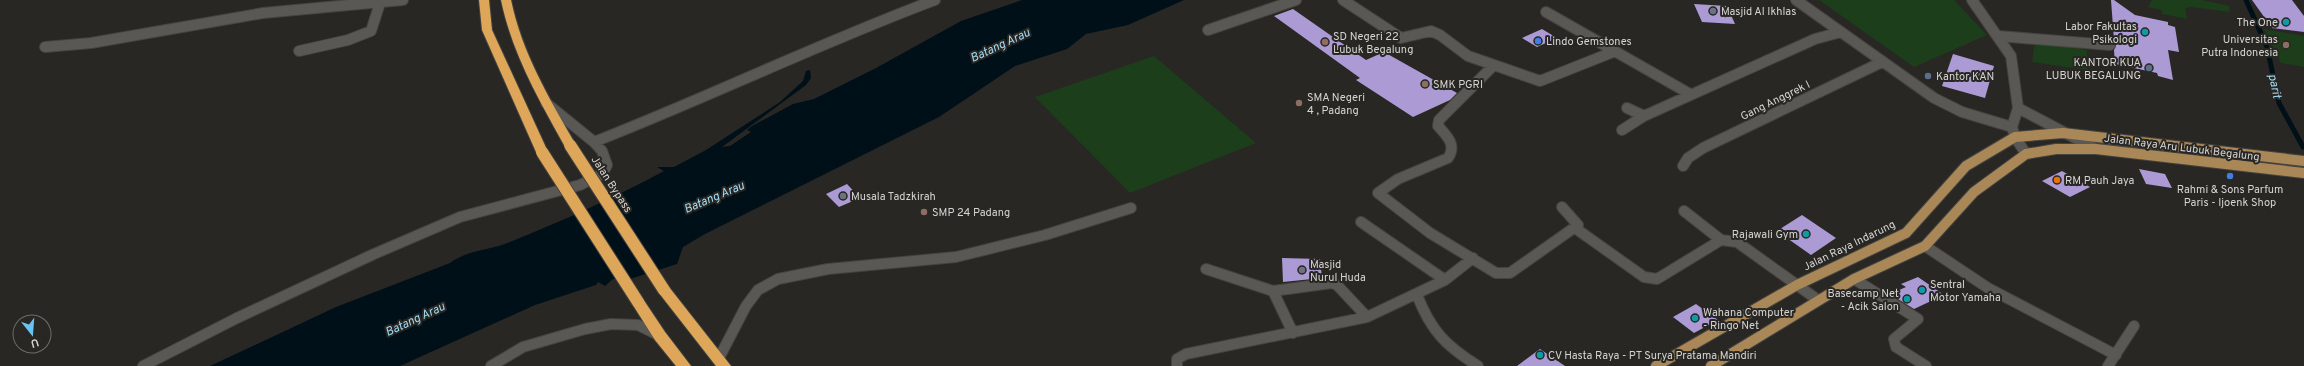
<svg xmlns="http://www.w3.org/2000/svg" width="2304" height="366" viewBox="0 0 2304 366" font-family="Overpass,sans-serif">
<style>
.green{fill:#1d3e1a}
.water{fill:#001019}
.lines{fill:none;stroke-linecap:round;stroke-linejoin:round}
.stream{stroke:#001019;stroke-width:5}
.building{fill:#ac9ad4}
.street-casing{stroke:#444340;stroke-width:12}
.secondary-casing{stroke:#444340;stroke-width:12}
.primary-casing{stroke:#444340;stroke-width:12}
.highway-casing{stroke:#444340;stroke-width:2}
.street{stroke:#5a5854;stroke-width:10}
.secondary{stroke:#5a5854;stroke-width:10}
.primary{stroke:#a98757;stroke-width:10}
.highway{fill:#dea659;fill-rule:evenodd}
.highway-bridge-casing{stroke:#444340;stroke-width:14;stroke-linecap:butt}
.highway-bridge{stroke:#dea659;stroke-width:12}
.worship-dot{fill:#6b7280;stroke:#282723;stroke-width:1.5}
.culture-dot{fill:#0f9aa8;stroke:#282723;stroke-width:1.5}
.shop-dot{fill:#3f7fe0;stroke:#282723;stroke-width:1.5}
.education-dot{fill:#8d6e63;stroke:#282723;stroke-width:1.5}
.service-dot{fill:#5c6f8a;stroke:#282723;stroke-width:1.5}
.food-dot{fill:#e8710a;stroke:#282723;stroke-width:1.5}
.labels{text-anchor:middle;stroke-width:4;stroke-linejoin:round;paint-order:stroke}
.poi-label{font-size:11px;fill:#d5d4d2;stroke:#282723;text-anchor:start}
.street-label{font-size:11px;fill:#d5d4d2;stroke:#282723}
.water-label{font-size:12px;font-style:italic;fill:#a3ddf8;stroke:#282723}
</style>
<rect width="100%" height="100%" fill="#282723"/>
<path class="green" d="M1819,0H1954L1987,35L1914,67Z
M2152,0H2202L2229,6L2230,12L2191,7L2185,8L2187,19L2162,14V10L2148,7Z
M2264,29L2304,36V67L2281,63Z
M2035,41L2087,50V70L2032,62Z
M1154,56L1256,143L1130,193L1035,97Z"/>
<path class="water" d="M1022,0H1184L1128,25L1086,34L1067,49L1015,66L939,117L705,234L683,247L677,264L630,279H613L605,286L598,282L596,285L535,305L400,366H210L336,307L450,263C469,249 489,251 510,242C562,221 614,198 664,171L657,167H674L706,150L780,102L803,81L806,71L810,70L811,78L806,85L722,147L730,146L751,132L747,130L752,126L793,104L814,99L876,68L961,21Z"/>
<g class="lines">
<path class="stream" d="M2246,0L2267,47L2279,103L2303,147"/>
</g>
<path class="building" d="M2111,0H2114L2135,15L2168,22V25L2175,27L2179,52L2168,50L2173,80L2158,76L2157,73L2115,64L2114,50L2116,45L2114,40Z
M2252,0H2292L2304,16V32L2272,28Z
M1694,4L1727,6L1735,24L1702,22Z
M1293,9L1366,60L1384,52L1457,93L1450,100L1413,117L1356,80L1360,78L1274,16Z
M1542,29L1557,38L1537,47L1522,38Z
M1953,54L1994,66L1985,98L1942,86Z
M2139,169L2165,174L2172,188L2146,184Z
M2062,171L2090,187L2070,197L2042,181Z
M847,184L860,198L839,207L826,194Z
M1802,215L1836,238L1811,255L1777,231Z
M1282,258L1320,259L1322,278L1283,282Z
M1918,277L1944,295L1914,309L1890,294L1906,287L1901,284Z
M1696,304L1718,320L1694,333L1673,317Z
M1540,349L1565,366H1517Z"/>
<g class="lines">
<defs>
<path id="street" d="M1343,0L1401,38L1431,31L1440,35L1468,56L1494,65
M1796,0L1934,98L1962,112L2012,127
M1546,12L1690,94
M1208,30L1296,0
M1998,36L2110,45
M45,47L91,43L263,13L403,0
M299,51L348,40L371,31L380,3
M546,103L594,142C709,97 820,43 935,0
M1627,108L1644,116L1815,39L1841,32
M1622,130L1644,116
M1683,166L1688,158L1703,148L1882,62
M1562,207L1578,225L1510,273H1496L1430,233L1378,193L1398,179L1448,158C1457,145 1447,136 1438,126L1439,120L1494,65L1540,81L1613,52
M1361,222L1445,280
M1575,228L1644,277L1657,279L1721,240L1684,211
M1721,240L1737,242L1818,300
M1925,246L1988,288L2116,355
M1206,269L1273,291L1332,283L1337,285L1367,317
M1854,279L1918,319L1894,339L1896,347L1926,366
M1273,291L1293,333
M1417,295C1431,331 1446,346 1478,366
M719,358L746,306L758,290L778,279L828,269L956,257L1045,235L1131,208
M143,366L237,318L374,254L460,217L580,185L602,174L607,165L602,151L594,142
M491,366L523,347L585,329L611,324L638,325L660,336
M1177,366V359L1186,354L1367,317L1445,280L1473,258
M2108,366L2134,326"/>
<path id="secondary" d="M1972,0L2011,56L2018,108L2012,127L2015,137L2026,154
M2018,108L2096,149"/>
<path id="primary" d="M1656,366L1797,285L1906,233L1966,166L2015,137L2063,133L2304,161
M1711,366L1854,279L1925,246L1974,192L2026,154L2056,149H2096L2304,173"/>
<path id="highway" d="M479,0H489L492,30L548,152L546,155H538L536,152L482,30Z
M501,0H511C522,53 549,98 576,145L574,147L570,149L564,145C538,98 512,53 501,0Z
M664,285L669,287L731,366H716L659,293L657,290L659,287Z
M638,297L643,299L665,332L691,366H676L655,340L631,302L633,299Z"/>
</defs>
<use href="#street" class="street-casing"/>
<use href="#secondary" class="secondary-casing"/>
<use href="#primary" class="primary-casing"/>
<use href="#highway" class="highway-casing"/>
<use href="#street" class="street"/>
<use href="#secondary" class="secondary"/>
<use href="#primary" class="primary"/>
<use href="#highway" class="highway"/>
<defs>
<path id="highway-bridge" d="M570,145L664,290
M542,152L638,302"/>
</defs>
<use href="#highway-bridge" class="highway-bridge-casing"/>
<use href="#highway-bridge" class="highway-bridge"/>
</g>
<g class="worship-dot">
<circle cx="1713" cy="11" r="4"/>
<circle cx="843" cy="196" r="4"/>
<circle cx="1302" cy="270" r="4"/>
</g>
<g class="culture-dot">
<circle cx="2286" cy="22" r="4"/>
<circle cx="2145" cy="32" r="4"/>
<circle cx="1806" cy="234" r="4"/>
<circle cx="1922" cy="290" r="4"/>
<circle cx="1907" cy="299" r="4"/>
<circle cx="1695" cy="318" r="4"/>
<circle cx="1540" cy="355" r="4"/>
</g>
<g class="shop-dot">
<circle cx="1538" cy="41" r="4"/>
<circle cx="2230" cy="176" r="4"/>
</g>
<g class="education-dot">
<circle cx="1325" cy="42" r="4"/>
<circle cx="2286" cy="45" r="4"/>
<circle cx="1425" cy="84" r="4"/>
<circle cx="1299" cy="103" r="4"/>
<circle cx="924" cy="212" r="4"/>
</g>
<g class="service-dot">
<circle cx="2149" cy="68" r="4"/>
<circle cx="1928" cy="76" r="4"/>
</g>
<circle class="food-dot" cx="2057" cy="180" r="4"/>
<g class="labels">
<g class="poi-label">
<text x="1721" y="15">Masjid Al Ikhlas</text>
<text x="2278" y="26" text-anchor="end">The One</text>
<text x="2137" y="30" text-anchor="end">Labor Fakultas<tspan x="2137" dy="13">Psikologi</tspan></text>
<text x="1333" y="40">SD Negeri 22<tspan x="1333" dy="13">Lubuk Begalung</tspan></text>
<text x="2278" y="43" text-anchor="end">Universitas<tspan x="2278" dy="13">Putra Indonesia</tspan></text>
<text x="1546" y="45">Lindo Gemstones</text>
<text x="2141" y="66" text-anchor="end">KANTOR KUA<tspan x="2141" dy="13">LUBUK BEGALUNG</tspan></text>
<text x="1936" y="80">Kantor KAN</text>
<text x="1433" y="88">SMK PGRI</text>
<text x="1307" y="101">SMA Negeri<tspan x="1307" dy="13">4 , Padang</tspan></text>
<text x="2065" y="184">RM Pauh Jaya</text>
<text x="2230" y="193" text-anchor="middle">Rahmi &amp; Sons Parfum<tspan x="2230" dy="13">Paris - Ijoenk Shop</tspan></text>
<text x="851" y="200">Musala Tadzkirah</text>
<text x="932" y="216">SMP 24 Padang</text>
<text x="1798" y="238" text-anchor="end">Rajawali Gym</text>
<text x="1310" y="268">Masjid<tspan x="1310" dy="13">Nurul Huda</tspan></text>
<text x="1930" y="288">Sentral<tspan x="1930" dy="13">Motor Yamaha</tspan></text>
<text x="1899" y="297" text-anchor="end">Basecamp Net<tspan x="1899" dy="13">- Acik Salon</tspan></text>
<text x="1703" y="316">Wahana Computer<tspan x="1703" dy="13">- Ringo Net</tspan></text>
<text x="1548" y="359">CV Hasta Raya - PT Surya Pratama Mandiri</text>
</g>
<g class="street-label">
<text transform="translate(1775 100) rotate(-26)" y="4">Gang Anggrek I</text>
<text transform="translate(2182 147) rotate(7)" y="4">Jalan Raya Aru Lubuk Begalung</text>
<text transform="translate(612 184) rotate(57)" y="4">Jalan Bypass</text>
<text transform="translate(1849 245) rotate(-26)" y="4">Jalan Raya Indarung</text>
</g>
<g class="water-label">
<text transform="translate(1000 45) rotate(-25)" y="4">Batang Arau</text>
<text transform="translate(2275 86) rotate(78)" y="4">parit</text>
<text transform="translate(714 197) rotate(-23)" y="4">Batang Arau</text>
<text transform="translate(415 319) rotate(-25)" y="4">Batang Arau</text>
</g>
</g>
<g transform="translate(32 334) rotate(163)"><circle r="19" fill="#282723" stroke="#6d6c69"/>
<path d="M0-3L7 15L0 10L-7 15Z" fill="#69c3f1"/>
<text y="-6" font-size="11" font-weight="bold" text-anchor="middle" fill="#d5d4d2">U</text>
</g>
</svg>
